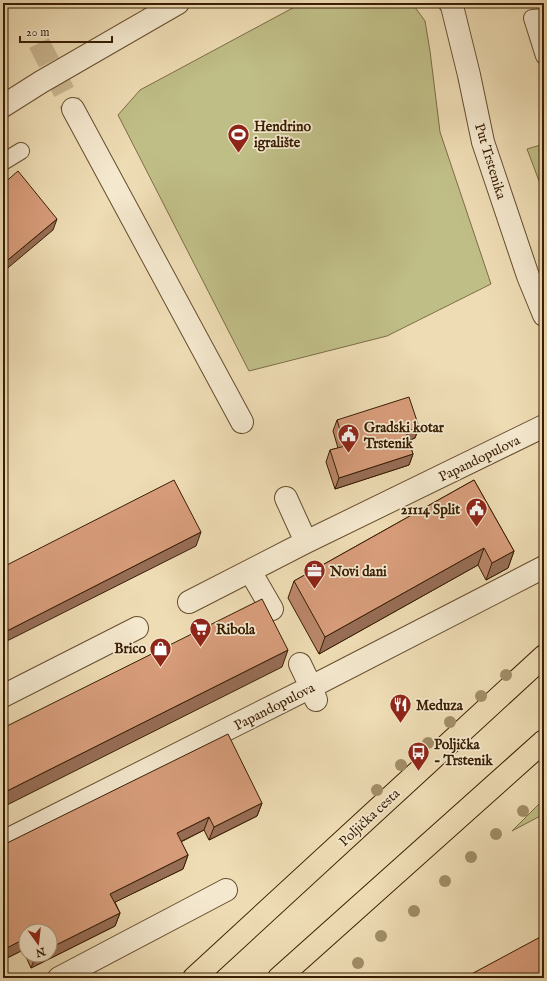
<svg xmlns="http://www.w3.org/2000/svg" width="547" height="981" viewBox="0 0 547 981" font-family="'IM FELL English',serif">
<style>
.green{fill:#c0be87;stroke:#7c6e45}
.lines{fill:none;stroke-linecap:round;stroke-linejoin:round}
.street-tunnel{stroke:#cab691;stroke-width:22;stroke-dasharray:22 11;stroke-linecap:butt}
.lane-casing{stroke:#664e2f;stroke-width:18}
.street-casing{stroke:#664e2f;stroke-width:24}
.primary-casing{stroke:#391e03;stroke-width:24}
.lane{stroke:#f4e8ce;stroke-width:16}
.street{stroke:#f4e8ce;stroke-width:22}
.primary{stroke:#eedcb4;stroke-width:22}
.tree{fill:#a18e69}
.wall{fill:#ba876a;stroke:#391e03;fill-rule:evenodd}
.shaded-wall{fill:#976e56;stroke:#391e03}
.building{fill:#d89d7b;stroke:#391e03}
.labels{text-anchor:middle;stroke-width:3.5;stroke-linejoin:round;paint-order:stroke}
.poi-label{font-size:14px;font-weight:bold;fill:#391e03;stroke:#f4e8ce;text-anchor:start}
.street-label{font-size:14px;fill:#391e03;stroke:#f4e8ce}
</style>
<rect width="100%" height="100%" fill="#eedcb4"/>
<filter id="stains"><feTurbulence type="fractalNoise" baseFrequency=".005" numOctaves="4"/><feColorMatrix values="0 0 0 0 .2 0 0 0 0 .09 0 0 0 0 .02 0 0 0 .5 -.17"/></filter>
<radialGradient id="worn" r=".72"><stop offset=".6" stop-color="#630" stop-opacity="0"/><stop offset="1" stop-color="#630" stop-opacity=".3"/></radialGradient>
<path class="green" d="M302,3H412L425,21L430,51L440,132L491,284L387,336L249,371L118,115L140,90Z
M544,144V194L527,149Z
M544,799V814L512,831Z"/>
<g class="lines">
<path class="street-tunnel" d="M39,43L73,109"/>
<defs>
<path id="lane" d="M544,17L532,18L544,56
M3,162L21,151"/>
<path id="street" d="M450,3L452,6L469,75L483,142L528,276L544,315
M3,106L41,82L178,3
M73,109L242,422
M286,498L306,542
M250,571L272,609
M189,602L306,542L544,426
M300,664L311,687L316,700
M3,696L137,628
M3,842L311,687L544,567
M59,978L226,890"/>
<path id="primary" d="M194,978L544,656
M279,978L544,741"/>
</defs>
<use href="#lane" class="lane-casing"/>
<use href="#street" class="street-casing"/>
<use href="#primary" class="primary-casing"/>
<use href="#lane" class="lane"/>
<use href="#street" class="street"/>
<use href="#primary" class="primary"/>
</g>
<g class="tree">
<circle cx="506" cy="675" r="6"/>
<circle cx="481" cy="696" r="6"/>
<circle cx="450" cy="722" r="6"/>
<circle cx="428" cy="743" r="6"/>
<circle cx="401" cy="765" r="6"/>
<circle cx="377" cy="790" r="6"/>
<circle cx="523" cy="811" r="6"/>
<circle cx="496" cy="834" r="6"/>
<circle cx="471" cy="857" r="6"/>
<circle cx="445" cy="881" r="6"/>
<circle cx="414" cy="911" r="6"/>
<circle cx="381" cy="936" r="6"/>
<circle cx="358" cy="963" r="6"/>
</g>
<path class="wall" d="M337,420L419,427L415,438L408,441L413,454L409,465L335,489L326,462L330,450L338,448L333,431Z
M474,480L514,551L508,568L486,580L478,565L319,654L288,598L294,581Z
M262,803L257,816L209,840L204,830L181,842L188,855L183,869L115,902L120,913L115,926L31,968L23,950L3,960V845ZM26,931L50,955H26Z"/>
<path class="shaded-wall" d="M57,219L53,230L3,272V264Z
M419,427L415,438L402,443L406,432Z
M413,454L409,465L335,489L339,478Z
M201,532L196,546L3,643V633Z
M484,548L478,565L319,654L325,637Z
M514,551L508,568L486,580L492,563Z
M288,650L282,667L3,807V793Z
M262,803L257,816L209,840L214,827Z
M209,817L204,830L172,846L177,833Z
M188,855L183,869L105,907L110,894Z
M120,913L115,926L31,968L36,955H50V948Z
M26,938V942L23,950L3,960V950Z"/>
<path class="building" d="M18,171L57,219L3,264V184Z
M409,397L419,427L406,432L413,454L339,478L330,450L345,446L337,420Z
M174,480L201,532L3,633V567Z
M474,480L514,551L492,563L484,548L325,637L294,581Z
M262,599L288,650L3,793V728Z
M228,734L262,803L214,827L209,817L177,833L188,855L110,894L120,913L50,948V931H26V938L3,950V845Z
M544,935V978H464Z"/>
<defs>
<symbol id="stadium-pin" viewBox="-11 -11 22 30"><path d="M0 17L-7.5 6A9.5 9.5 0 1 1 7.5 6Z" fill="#8f2418" stroke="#f4e8ce"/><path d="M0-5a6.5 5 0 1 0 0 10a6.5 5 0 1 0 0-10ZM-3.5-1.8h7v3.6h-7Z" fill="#fff"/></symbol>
<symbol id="civic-pin" viewBox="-11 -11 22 30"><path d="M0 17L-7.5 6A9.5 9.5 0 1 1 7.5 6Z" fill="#8f2418" stroke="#f4e8ce"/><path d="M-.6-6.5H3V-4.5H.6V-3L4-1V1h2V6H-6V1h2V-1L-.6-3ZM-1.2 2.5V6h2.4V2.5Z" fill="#fff"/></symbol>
<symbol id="office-pin" viewBox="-11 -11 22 30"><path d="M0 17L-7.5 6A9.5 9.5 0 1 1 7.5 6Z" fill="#8f2418" stroke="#f4e8ce"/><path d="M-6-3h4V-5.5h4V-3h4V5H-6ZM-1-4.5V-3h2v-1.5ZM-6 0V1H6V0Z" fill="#fff"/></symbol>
<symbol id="supermarket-pin" viewBox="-11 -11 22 30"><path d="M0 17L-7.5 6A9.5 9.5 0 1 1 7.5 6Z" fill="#8f2418" stroke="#f4e8ce"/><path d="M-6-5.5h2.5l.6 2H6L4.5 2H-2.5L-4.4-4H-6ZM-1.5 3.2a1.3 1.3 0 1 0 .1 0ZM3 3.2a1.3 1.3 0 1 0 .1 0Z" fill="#fff"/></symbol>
<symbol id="shop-pin" viewBox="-11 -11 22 30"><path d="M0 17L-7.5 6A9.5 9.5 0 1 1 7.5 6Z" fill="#8f2418" stroke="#f4e8ce"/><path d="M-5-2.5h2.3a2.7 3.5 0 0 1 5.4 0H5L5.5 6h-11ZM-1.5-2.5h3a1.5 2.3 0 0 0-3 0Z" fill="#fff"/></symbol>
<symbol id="restaurant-pin" viewBox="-11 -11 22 30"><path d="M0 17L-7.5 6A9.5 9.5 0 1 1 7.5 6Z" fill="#8f2418" stroke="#f4e8ce"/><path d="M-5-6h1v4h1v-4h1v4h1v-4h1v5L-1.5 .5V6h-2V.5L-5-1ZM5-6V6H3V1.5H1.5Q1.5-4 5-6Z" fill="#fff"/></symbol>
<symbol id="bus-pin" viewBox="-11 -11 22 30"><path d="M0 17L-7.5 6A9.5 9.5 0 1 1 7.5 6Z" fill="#8f2418" stroke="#f4e8ce"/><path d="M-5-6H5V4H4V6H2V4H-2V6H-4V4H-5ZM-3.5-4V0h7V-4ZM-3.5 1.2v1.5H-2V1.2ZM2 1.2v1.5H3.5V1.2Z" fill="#fff"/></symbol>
</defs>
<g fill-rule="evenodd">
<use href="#stadium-pin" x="226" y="122" width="25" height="34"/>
<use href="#civic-pin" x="336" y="422" width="25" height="34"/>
<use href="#civic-pin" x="464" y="496" width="25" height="34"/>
<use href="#office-pin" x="302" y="558" width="25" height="34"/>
<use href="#supermarket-pin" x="188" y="616" width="25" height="34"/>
<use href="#shop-pin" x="148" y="636" width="25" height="34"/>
<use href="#restaurant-pin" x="388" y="692" width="25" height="34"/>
<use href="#bus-pin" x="406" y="740" width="25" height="34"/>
</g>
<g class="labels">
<g class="poi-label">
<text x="254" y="131">Hendrino<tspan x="254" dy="16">igralište</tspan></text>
<text x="364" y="432">Gradski kotar<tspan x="364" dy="16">Trstenik</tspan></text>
<text x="460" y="514" text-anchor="end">21114 Split</text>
<text x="330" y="576">Novi dani</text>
<text x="216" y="634">Ribola</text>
<text x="146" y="653" text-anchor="end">Brico</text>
<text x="416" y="710">Meduza</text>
<text x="434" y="749">Poljička<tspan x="434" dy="16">- Trstenik</tspan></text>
</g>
<g class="street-label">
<text transform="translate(491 161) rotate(73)" y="5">Put Trstenika</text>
<text transform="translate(479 458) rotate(-26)" y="5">Papandopulova</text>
<text transform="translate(274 706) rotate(-27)" y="5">Papandopulova</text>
<text transform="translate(369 817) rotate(-43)" y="5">Poljička cesta</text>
</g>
</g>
<rect width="547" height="981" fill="none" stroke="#eedcb4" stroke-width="16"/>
<rect x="4" y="4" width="539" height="973" fill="none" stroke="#391e03" stroke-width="2"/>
<rect x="8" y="8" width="531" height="965" fill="none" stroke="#391e03"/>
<g transform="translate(38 943) rotate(165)"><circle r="19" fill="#f4e8ce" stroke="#a9977d"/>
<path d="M0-3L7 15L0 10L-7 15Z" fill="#8f2418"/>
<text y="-6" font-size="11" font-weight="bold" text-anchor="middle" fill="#391e03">N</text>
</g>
<path d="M20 36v6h92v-6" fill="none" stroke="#391e03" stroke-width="2"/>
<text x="26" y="36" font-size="12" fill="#391e03" stroke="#f4e8ce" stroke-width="3" paint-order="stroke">20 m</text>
<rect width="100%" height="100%" filter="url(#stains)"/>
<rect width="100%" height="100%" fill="url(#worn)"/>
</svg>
